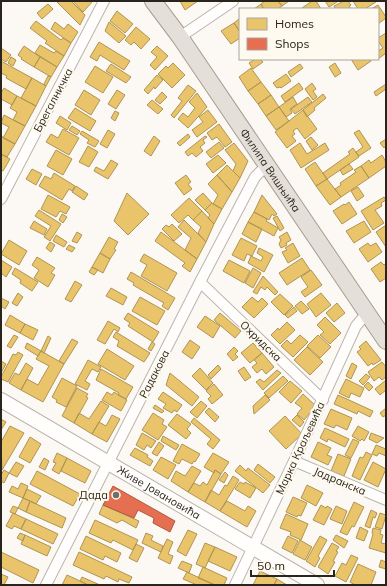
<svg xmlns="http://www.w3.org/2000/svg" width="387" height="586" viewBox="0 0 387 586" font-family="Mulish,sans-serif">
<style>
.homes{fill:#e9c46a;stroke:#af9453}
.shops{fill:#e76f51;stroke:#ae5841}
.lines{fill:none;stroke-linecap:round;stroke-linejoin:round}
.street-casing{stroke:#b9b5af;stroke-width:12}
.secondary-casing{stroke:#b9b5af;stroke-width:16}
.primary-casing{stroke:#a69e8f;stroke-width:18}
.street{stroke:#fffefd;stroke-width:10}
.secondary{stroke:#fffefd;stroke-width:14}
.primary{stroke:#e4e0d9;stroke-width:16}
.poi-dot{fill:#736f68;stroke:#fffaf0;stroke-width:1.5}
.labels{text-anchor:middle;stroke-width:4;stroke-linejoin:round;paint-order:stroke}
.street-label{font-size:11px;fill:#29241c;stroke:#fffaf0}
.poi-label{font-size:11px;fill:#29241c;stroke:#fffaf0;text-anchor:end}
</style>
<rect width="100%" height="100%" fill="#fcf9f4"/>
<path class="homes" d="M58,1H71L85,15L80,25L57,2Z
M73,1H93L83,12Z
M180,1H198L185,10Z
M265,1H278L282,6L278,9H264L261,4Z
M278,1H289L282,6Z
M312,1H316L321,9H302V8Z
M325,1H337V2L329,7Z
M344,1H348L351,5L349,6L351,9H336L334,6Z
M353,1H376V2L365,9H358Z
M48,4L53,9L42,19L37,13Z
M261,4L264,9H254Z
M378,5L386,17V18L378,24V9H371Z
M117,11L133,24L125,33L110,21Z
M240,18V32L234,23Z
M36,21L61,40L63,38L71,43L64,56L45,43L47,41L30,28Z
M55,22L64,29L68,24L78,32L71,43L51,29Z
M109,22L126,36L119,43L105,31Z
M234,23L240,32V38L231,44L221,31Z
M136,27L150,39L141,49L134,42L131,45L125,40Z
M386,33V53L378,59V51L383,48L378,41V38Z
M99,42L130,61L124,70L100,55L97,61L90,57Z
M40,45L54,53L56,51L64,56L57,67L35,53Z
M24,46L40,57L34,67L21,59L22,58L18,55Z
M157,46L168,56L155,70L150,65L157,57L151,52Z
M1,48L11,55L6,62L1,59Z
M11,57L16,60L13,66L8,63Z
M40,57L57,67L51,77L34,67Z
M255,59H260L263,62L253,69L249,63Z
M351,59H370L371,61L358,70Z
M1,61L32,78L26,89L6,78L7,76L1,73Z
M173,63L185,75L172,88L158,74L166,66L168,68Z
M335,63L341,73L335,77L329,67Z
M111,64L131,77L126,83L106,71Z
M300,64L303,68L291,77L288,72Z
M95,66L113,77L103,93L85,82Z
M251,68L261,82L248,91L239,77Z
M286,74L291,81L281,88L280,87L277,88L273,83Z
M157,75L163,80L155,89L154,87L148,94L144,90Z
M48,76L51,77L46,86L44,84Z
M32,78L46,86L36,106L21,98Z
M261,82L271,95L258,104L248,91Z
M299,83L303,89L285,102L281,96Z
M312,83L316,89L313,91L317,97L313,100L305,89Z
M386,84V89L376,96L374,92Z
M188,85L196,91L174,118L171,115L182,101L178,98Z
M4,88L17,96L12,105L1,99V93Z
M84,90L100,100L91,115L75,105Z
M117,90L125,95L116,109L108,104Z
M162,92L167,97L160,104L155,100Z
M197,93L207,107L188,128L178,119L183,113L188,117L195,108L189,102Z
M323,94L326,98L314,108L315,110L307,117L303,110Z
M271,95L279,107L266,116L258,104Z
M17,96L36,106L25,126L13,120L17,112L10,108Z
M293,97L297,104L290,109L292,113L286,117L279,107Z
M308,97L312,102L295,114L291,109Z
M152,100L163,109L158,114L147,105Z
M279,107L289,121L276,130L266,116Z
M75,108L96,121L90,131L68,118Z
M208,110L217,122L197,137L192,130L203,122L199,117Z
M303,110L317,129L305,139L297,128L293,131L295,134L292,136L296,141L287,148L275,132Z
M115,111L119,113L115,121L111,118Z
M4,115L25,126L15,144L3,138L9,127L1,123Z
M60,116L71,123L67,130L56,123Z
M219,124L232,142L225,147L217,137L212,140L207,133Z
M72,126L80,131L77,135L69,130Z
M63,129L79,138L69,155L46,142L51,134L58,138Z
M108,130L115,134L107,148L100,144Z
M359,130L371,148L359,156L356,152L363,147L354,133Z
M82,131L99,141L95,147L87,143L89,140L80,134Z
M188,134L190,137L180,146L177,143Z
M1,136L15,144L7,157L1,154Z
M154,136L160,141L151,156L144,151Z
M205,136L207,137L203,140L205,143L200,147L203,151L196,157L192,153L188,156L185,152Z
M311,137L318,145L312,150L306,141Z
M386,139V146L384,148L380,143Z
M219,142L224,148L211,158L206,152Z
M234,143L248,161L240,178L233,171L236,164L225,150Z
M300,143L307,154L325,143L329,150L301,168L290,150Z
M88,146L98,152L89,167L79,162Z
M353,148L359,157L327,179L323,173L350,154L348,152Z
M56,150L72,159L63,175L47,166Z
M1,154L10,159L3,171L1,170Z
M218,155L226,163L213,173L206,164Z
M382,155L386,162V166L369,178L361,166L369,160L371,163Z
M111,160L118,164L108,179L94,171L96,167L104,171Z
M315,162L327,179L316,186L305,169Z
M349,164L353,169L343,175L340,170Z
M227,165L240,178L232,192L217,175Z
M361,166L369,178L341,197L335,189L341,185L340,183L356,172L354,170Z
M32,169L42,174L36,185L26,179Z
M54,173L75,186L72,191L69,189L62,200L39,186L45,176L51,179Z
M186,175L191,182L188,184L192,189L184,195L175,183Z
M217,175L232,192L222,209L213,204L218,195L208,184Z
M327,179L341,197L330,205L316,186Z
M76,186L88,194L84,200L72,192Z
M358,187L364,196L357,201L351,191Z
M127,193L149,214L128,235L114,221Z
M203,193L212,203L205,210L195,200Z
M48,195L70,207L66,214L60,211L56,217L41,209Z
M262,195L277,214L274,216L272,214L269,220L254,212Z
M384,197L386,200L381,203L382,206L375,210L384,223L373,230L361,211Z
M189,198L202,211L193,220L188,215L179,223L171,215Z
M349,202L357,214L342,224L333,211L344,204L345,205Z
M212,203L222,209L214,224L208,218L210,215L205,210Z
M39,210L61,224L50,241L44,237L51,226L35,216Z
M202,211L214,224L206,242L198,233L201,227L193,220Z
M254,212L267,219L266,221L278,228L274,236L248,222Z
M62,214L67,217L63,223L59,220Z
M277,216L284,228L280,231L273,218Z
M184,220L206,242L197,259L185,250L191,238L178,227Z
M34,221L47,229L44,235L30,228Z
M364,221L371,232L354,243L346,231Z
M248,222L262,229L256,242L242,234Z
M172,224L182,234L174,241L162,229L166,225L169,227Z
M386,225V247L376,232Z
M77,232L82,235L77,243L72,241Z
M161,232L197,259L190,272L182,266L185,263L155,241Z
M287,232L291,240L286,243L287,245L281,248L279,244L281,240L279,237Z
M56,235L67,242L64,247L53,241Z
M109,237L118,242L114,249L116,250L110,259L100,253Z
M241,238L257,246L252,256L247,254L244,261L232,255Z
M9,240L27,251L19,265L1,254Z
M50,242L55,245L51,252L46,248Z
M293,243L300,256L288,263L282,252L287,250L285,248Z
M368,243L370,246L376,243L382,252L368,262L359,249Z
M69,245L75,248L72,252L66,249Z
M259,248L273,255L264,272L248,263L251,256L261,261L263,257L257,253Z
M100,253L110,259L103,273L92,267Z
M144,254L177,273L167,291L141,276L147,265L140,261Z
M37,257L55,268L51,273L55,275L48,287L34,278L39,270L32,265Z
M302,258L310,270L287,285L279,273Z
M1,260L12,267L6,277L1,273Z
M229,260L250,271L244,283L223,271Z
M381,262L384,265L386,263V278L380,282L371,269Z
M92,267L98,270L94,275L89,272Z
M15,268L38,282L32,291L20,283L21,280L12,274Z
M253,268L261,273L253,288L245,283Z
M311,270L322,285L305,297L301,292L308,287L301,277Z
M131,272L175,298L168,310L162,306L164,303L133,285L134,283L127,279Z
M263,276L278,292L275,295L267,287L265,290L261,287L257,294L253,292Z
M75,281L82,285L71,302L65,299Z
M111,288L127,297L123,305L106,296Z
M18,293L23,297L17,306L12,303Z
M321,293L331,305L316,317L307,304Z
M280,294L293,306L284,315L271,302Z
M140,297L165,311L157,325L132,311Z
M252,297L258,302L262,298L268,304L254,318L242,307Z
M1,298L9,302L5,309L1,306Z
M301,301L309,309L302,314L295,306Z
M337,303L345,313L334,322L326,313Z
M294,307L297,311L288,318L285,315Z
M128,313L159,332L153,342L128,326L130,323L124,319Z
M220,313L241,331L235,338L214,320Z
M10,315L25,324L20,333L5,325Z
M205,316L220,326L213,338L197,327Z
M325,317L341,333L330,344L320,335L324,332L317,325Z
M108,321L120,328L118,332L114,329L105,344L97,340Z
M287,322L295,330L280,344L271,335L278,328L279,330Z
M25,324L38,330L33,340L20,333Z
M116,332L150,353L144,362L117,346L119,341L113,337Z
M14,335L18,337L11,348L7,346Z
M300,335L308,342L293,357L281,346L287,340L291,344Z
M318,335L331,347L320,358L307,346Z
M48,336L51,338L44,353L41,351Z
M72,339L78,342L64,364L59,361Z
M190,340L200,347L192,359L182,352Z
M366,341L381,360L373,365L372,363L368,366L357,352L361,349L359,347Z
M152,342L155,344L151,351L148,349Z
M27,343L41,351L38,356L25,348Z
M253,343L262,353L250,363L241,353Z
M234,347L238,351L235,354L238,357L233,361L227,354Z
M307,347L323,362L310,375L294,360Z
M107,349L134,366L125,380L98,364Z
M41,351L64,364L43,402L21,390L27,379L38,385L49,366L36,359Z
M18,352L23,355L8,382L1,379V377L13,354L16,355Z
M262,353L274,367L266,374L262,369L257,373L252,367L257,363L254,360Z
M88,360L101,367L98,372L92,369L85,381L90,384L87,390L75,384Z
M1,361L6,364L1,373Z
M382,362L386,367V377L382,380L379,377L374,381L368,372Z
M26,363L33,368L21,390L9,383L15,373L19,375Z
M352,363L357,366L351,379L346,376Z
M218,365L221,369L211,379L208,375Z
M244,367L251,377L245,381L238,371Z
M200,368L213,383L206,390L192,376Z
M101,369L133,387L126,399L118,395L119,393L96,380Z
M277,370L281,373L263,390L256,382L260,379L264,382Z
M170,373L199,397L192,406L166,385Z
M366,374L370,377L363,385L359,381Z
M283,376L288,381L269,398L264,393Z
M62,378L77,386L66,407L56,402L57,400L52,397Z
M346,379L364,388L360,397L351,393L349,398L339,393Z
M386,380V390L380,395L375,389Z
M290,381L302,391L291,403L279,392Z
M368,382L373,387L369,391L364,386Z
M214,384L223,395L212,404L208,399L211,396L206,391Z
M77,388L88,394L86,397L88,398L74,423L62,416Z
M107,392L112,395L114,392L127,400L121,411L102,400Z
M163,392L182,405L177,412L174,410L172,413L163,408L166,404L158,399Z
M303,394L316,406L304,420L297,414L302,408L295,403Z
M265,395L270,400L254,414L253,406Z
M338,395L373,411L370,417L358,411L357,414L334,404Z
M101,401L109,406L92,434L74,423L79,413L89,419Z
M201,401L207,406L197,418L190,412Z
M155,405L164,411L162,413L153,408Z
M209,408L219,417L215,422L205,412Z
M386,408V415L383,417L380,413Z
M331,409L352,418L347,430L336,425L334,428L324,424Z
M153,413L164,420L162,424L167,427L158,440L142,430Z
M177,414L191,424L187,429L191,433L186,439L168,425Z
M112,415L120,419L107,442L92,434L99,422L106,426Z
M297,415L304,422L300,427L292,420Z
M285,416L302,434L286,449L269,431Z
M194,418L220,440L213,449L207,444L211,439L191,422Z
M1,419L6,422L1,430Z
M10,426L24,433L2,470L1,442Z
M358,426L369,432L364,441L362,439L360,441L352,436Z
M325,428L349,439L345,447L328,439L327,442L320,438Z
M142,433L156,441L151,448L147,445L144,450L136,445Z
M371,433L384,438L377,443L369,439Z
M163,436L179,445L176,450L161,441Z
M30,437L41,444L30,463L19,457Z
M353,439L359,442L351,458L345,455Z
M159,442L164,446L157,456L152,453Z
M318,442L331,448L327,455L332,457L328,465L311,457Z
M182,444L200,454L195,462L194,461L192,464L182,459L179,464L173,461Z
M376,445L386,449V456L379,453L377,456L372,454Z
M135,448L148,455L147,457L153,461L150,466L130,455Z
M366,452L372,455L360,480L352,476L360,457L363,458Z
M57,453L67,458L59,474L52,470L56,463L53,462Z
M213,453L229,462L221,474L215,470L214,473L204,467Z
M338,454L351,459L344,476L331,471Z
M161,457L176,465L168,479L153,470Z
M44,458L49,461L45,470L39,467Z
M67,458L91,471L85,483L61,471Z
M16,462L24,466L17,477L9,473Z
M373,462L386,469L378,487L364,480Z
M258,464L275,477L270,483L254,470Z
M240,465L246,471L248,468L270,485L263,493L235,471Z
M192,466L201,471L188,492L171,481L176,471L185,476Z
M4,470L9,473L4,483L1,481V475Z
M215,470L221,474L205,502L188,492L194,483L200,486L203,482L207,485Z
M37,471L80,494L73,506L30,484Z
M225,472L228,475L224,483L219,480Z
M233,476L239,480L220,511L205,502L211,490L219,495L225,485L227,486Z
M240,482L244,484L245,482L256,488L250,498L235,489Z
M21,483L28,486L23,498L9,492L12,486L18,489Z
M307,485L323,493L316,506L301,498Z
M27,489L41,496L36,504L23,498Z
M293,497L307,503L301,516L298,515L297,517L286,512Z
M23,498L30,501L26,512L18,508Z
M30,501L66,518L62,528L26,512Z
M227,501L245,511L248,506L256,511L247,527L220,511Z
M354,502L364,507L354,527L352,526L347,535L340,532Z
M103,505L139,521L136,528L122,520L117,523L99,514Z
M321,505L326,508L327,506L332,509L324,525L313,520Z
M13,506L18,508L15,514L10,512Z
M336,506L347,511L342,524L330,519Z
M371,510L377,513L375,518L373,517L370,528L365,526Z
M13,513L26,519L21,529L14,526L12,529L6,526Z
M380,513L386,515L382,529L375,527Z
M286,514L308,524L301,540L290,535L291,532L280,528Z
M26,519L58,534L53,544L21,529Z
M95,520L138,540L133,550L113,540L111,543L89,533Z
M360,527L368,531L364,541L356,538Z
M373,528L381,530L380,534L383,535L381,543L386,544V553L369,548L373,534L372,533Z
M188,530L197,534L186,556L177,551Z
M20,533L25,535L23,541L17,538Z
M146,533L153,536L151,540L163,546L161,552L142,543Z
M25,535L51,547L47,556L21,544Z
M336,535L348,541L344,548L333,540Z
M86,536L121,553L117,562L105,556L103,560L80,549Z
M288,536L298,541L292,553L282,548Z
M320,536L327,540L318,556L320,558L315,567L306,561Z
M167,539L173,542L168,554L173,556L170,564L158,558Z
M300,540L312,547L305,560L293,554Z
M205,543L215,547L205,568L196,564Z
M332,543L339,547L336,551L338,552L333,561L335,562L328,574L318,567Z
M136,544L144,548L137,562L129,558Z
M215,547L237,557L230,571L208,561Z
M1,552L39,570L33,583L1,567Z
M79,552L132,577L129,583L119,579L118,582L106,576L104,579L73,565Z
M351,555L358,558L346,582L335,576L342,563L346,565Z
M381,560L386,562V569L379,567Z
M182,561L192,565L189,573L178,568Z
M358,564L376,572L371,585H355L350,582Z
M203,567L227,578L224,585H215L198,578Z
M260,571L277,579L274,585H253Z
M187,572L189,573L215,585H197L183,579Z
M1,574L8,577L4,585L1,584Z
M67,575L80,581L88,585H62Z
M82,577L100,585H88L80,581Z
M277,579L287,585H274Z"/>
<path class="shops" d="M113,486L175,521L170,532L153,523L154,518L138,510L134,518L103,505Z"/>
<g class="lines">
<defs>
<path id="street" d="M180,37L233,1
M1,199L104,1
M200,282L323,400
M294,461L386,500
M46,585L200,282L255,177L267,165
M235,585L294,461L356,326L367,313"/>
<g id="secondary">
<path id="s1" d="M1,400L317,585"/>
</g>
<g id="primary">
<path id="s2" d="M153,1L180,37L386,341"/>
</g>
</defs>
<use href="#street" class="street-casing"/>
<use href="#secondary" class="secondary-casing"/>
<use href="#primary" class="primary-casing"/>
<use href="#street" class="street"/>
<use href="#secondary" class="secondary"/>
<use href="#primary" class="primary"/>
</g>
<circle class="poi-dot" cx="116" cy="495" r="4"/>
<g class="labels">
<g class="street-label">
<text transform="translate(53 100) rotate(-62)" y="4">Брегалничка</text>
<text dy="4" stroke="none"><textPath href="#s2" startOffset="206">Филипа Вишњића</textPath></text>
<text transform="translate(261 341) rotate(44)" y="4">Охридска</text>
<text transform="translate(154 374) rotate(-63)" y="4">Радакова</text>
<text transform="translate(300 448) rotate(-65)" y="4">Марка Краљевића</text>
<text transform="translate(340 481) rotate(23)" y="4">Јадранска</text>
<text dy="4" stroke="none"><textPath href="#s1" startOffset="183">Живе Јовановића</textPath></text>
</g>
<g class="poi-label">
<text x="108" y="499">Дада</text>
</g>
</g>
<rect width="387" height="586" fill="none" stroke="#29241c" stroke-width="4"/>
<rect x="239" y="8" width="140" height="52" fill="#fffaf0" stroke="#a9a49b"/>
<rect x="247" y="18" width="20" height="12" fill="#e9c46a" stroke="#a9a49b"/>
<text x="275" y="28" font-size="12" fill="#29241c">Homes</text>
<rect x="247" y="38" width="20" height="12" fill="#e76f51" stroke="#a9a49b"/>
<text x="275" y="48" font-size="12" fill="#29241c">Shops</text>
<path d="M251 570v6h83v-6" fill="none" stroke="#29241c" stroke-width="2"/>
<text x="257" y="570" font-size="12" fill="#29241c" stroke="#fffaf0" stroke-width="3" paint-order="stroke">50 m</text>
</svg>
